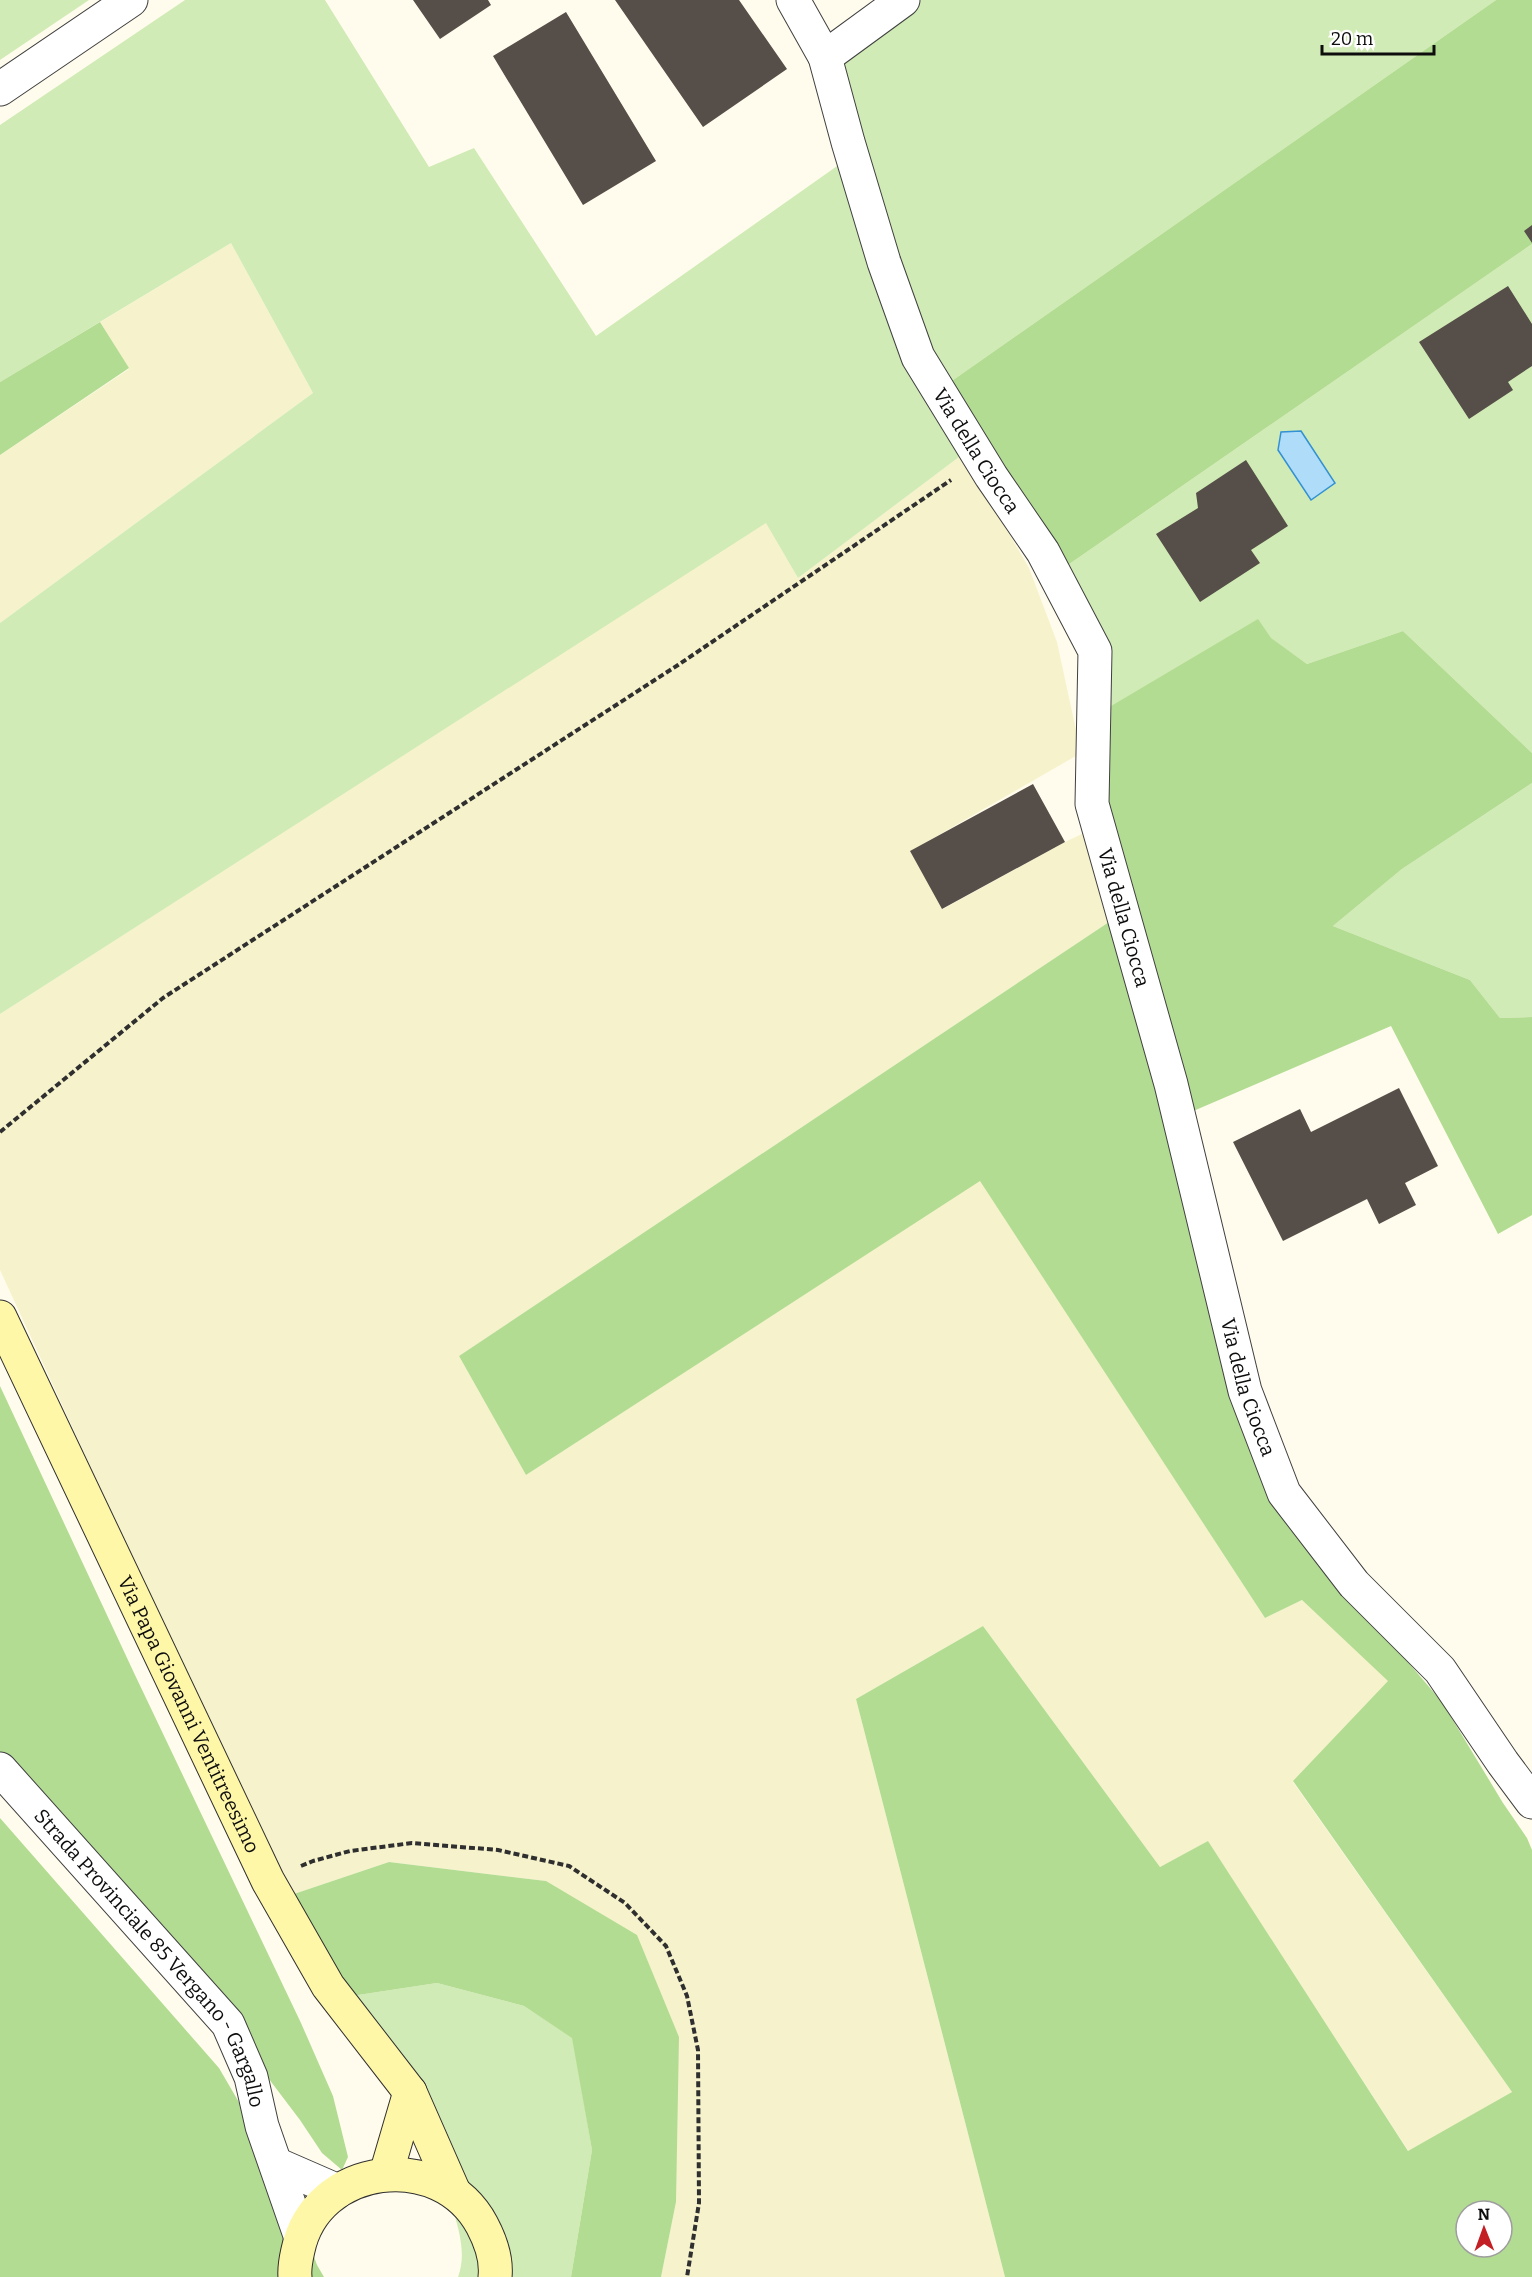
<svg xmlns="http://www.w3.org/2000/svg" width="1532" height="2277" viewBox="0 0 1532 2277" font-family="Bitter,serif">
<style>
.farmland{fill:#f6f3cc}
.green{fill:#d0ebb5}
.forest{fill:#b3dc93;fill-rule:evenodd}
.water{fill:#afdcf9;stroke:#3391d3;stroke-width:1.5}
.building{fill:#564e49}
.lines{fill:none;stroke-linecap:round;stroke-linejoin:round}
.minor-casing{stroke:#404040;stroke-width:35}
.tertiary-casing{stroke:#404040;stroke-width:35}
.secondary-casing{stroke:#2f2f2f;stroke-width:35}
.path{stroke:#2f2f2f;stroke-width:4;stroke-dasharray:6 3;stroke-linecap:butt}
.minor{stroke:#fff;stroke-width:33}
.tertiary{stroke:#fff;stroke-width:33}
.secondary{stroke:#fff7a8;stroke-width:33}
.labels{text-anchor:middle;stroke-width:6;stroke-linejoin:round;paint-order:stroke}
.street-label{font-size:20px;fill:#0d0d0d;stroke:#fff}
</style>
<rect width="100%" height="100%" fill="#fffced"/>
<path class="farmland" d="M231,243L313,393L0,623V455L129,369L100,322Z
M963,454L1029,568L1057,642L1081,753L911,851L943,909L1065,842L1088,831L1112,920L459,1356L526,1475L980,1180L1265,1618L1302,1600L1389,1681L1293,1782L1512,2092L1409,2152L1208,1842L1160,1867L983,1626L856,1699L1005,2277H661L676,2202L546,1881L389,1862L288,1896L0,1270V1014L766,522L798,578Z"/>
<path class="green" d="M0,0H89L0,60Z
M185,0H325L429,167L474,148L596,336L840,164L963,454L798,578L766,523L0,1014V623L313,393L231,243L0,382V125Z
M909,0H1496L946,385L909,310L832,57Z
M1532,244V753L1403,631L1307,664L1270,638L1101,712L1065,567Z
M1532,783V1017L1500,1018L1470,980L1333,926L1402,869Z
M437,1983L524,2006L573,2038L592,2150L571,2277H458C466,2256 460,2234 454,2213L345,1997Z"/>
<path class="forest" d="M1496,0H1532V244L1065,567L946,385Z
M100,322L129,368L0,455V382Z
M1258,619L1271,638L1307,664L1403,631L1532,753V783L1402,869L1333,926L1470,980L1500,1018L1532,1017V1215L1498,1234L1391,1026L1184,1115L1099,802L1101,712Z
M1112,920L1173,1144L1217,1347L1256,1458L1332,1573L1442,1702L1503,1803L1527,1838L1532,1850V2277H1005L856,1699L983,1626L1160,1867L1208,1841L1408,2151L1512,2092L1293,1781L1388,1681L1302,1600L1265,1618L980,1181L526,1475L459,1356ZM1466,2211H1502V2247H1466Z
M0,1386L135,1675L301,2023L333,2096L348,2157L342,2170L322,2153L300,2120L244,2046L0,1763Z
M0,1818L219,2068L290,2190L317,2265L324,2277H0Z
M389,1862L546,1881L637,1935L679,2037L676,2202L661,2277H571L592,2150L572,2038L524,2006L437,1983L345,1997L288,1896Z"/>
<path class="water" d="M1301,431L1335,483L1311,500L1278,450L1281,432Z"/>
<path class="building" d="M413,0H488L491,5L440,39Z
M615,0H739L787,69L703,127Z
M566,12L656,161L583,205L493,56Z
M1532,225V243L1524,231Z
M1508,286L1532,324V366L1508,382L1513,390L1469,419L1419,342Z
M1246,460L1288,526L1251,550L1260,563L1200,602L1156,534L1198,508L1196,493Z
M1033,784L1065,842L942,909L910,851Z
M1399,1088L1438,1166L1405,1183L1416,1205L1379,1224L1367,1199L1283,1241L1233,1142L1300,1109L1311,1132Z"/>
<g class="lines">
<defs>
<g id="minor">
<path id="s1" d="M793,0L825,57L848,142L884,262L918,357L991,476L1043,552L1095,651L1092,804L1171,1084L1245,1391L1284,1493L1354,1584L1440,1670L1503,1763L1532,1802"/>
<path d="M825,57L903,0"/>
<path d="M0,89L131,0"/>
</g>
<g id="tertiary">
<path id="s2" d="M0,1769L228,2024L251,2077L262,2126L301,2238"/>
<path d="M276,2164L338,2191"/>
</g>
<g id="secondary">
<path id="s3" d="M0,1317L268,1881L328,1986L410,2092L454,2192"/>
<path d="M386,2174L410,2092"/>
<path d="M295,2277C294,2267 296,2259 298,2250C316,2163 440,2147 482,2225C490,2240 497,2259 495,2277"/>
</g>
</defs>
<use href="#minor" class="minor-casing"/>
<use href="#tertiary" class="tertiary-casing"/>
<use href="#secondary" class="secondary-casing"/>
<path class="path" d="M0,1132L163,998L678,665L951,480
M301,1866L313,1861L350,1851L412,1843L498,1850L569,1866L625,1903L666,1946L687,1996L698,2050L699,2203L687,2277"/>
<use href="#minor" class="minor"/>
<use href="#tertiary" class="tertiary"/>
<use href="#secondary" class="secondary"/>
</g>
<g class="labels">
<g class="street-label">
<text dy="7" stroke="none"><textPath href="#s1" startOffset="490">Via della Ciocca</textPath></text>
<text dy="7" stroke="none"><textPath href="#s1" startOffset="994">Via della Ciocca</textPath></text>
<text dy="7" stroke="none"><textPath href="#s1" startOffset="1480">Via della Ciocca</textPath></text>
<text dy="7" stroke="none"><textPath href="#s3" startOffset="440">Via Papa Giovanni Ventitreesimo</textPath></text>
<text dy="7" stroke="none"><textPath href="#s2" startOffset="244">Strada Provinciale 85 Vergano - Gargallo</textPath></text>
</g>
</g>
<g transform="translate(1484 2229) rotate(359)"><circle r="28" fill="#ffffff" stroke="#9e9e9e" stroke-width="1.5"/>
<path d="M0-4.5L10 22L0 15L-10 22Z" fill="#c31f24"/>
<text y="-9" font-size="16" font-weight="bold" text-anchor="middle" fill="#0d0d0d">N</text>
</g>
<path d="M1322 45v9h112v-9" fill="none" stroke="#0d0d0d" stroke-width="3"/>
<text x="1331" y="45" font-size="18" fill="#0d0d0d" stroke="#ffffff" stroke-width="4.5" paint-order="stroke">20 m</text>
</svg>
